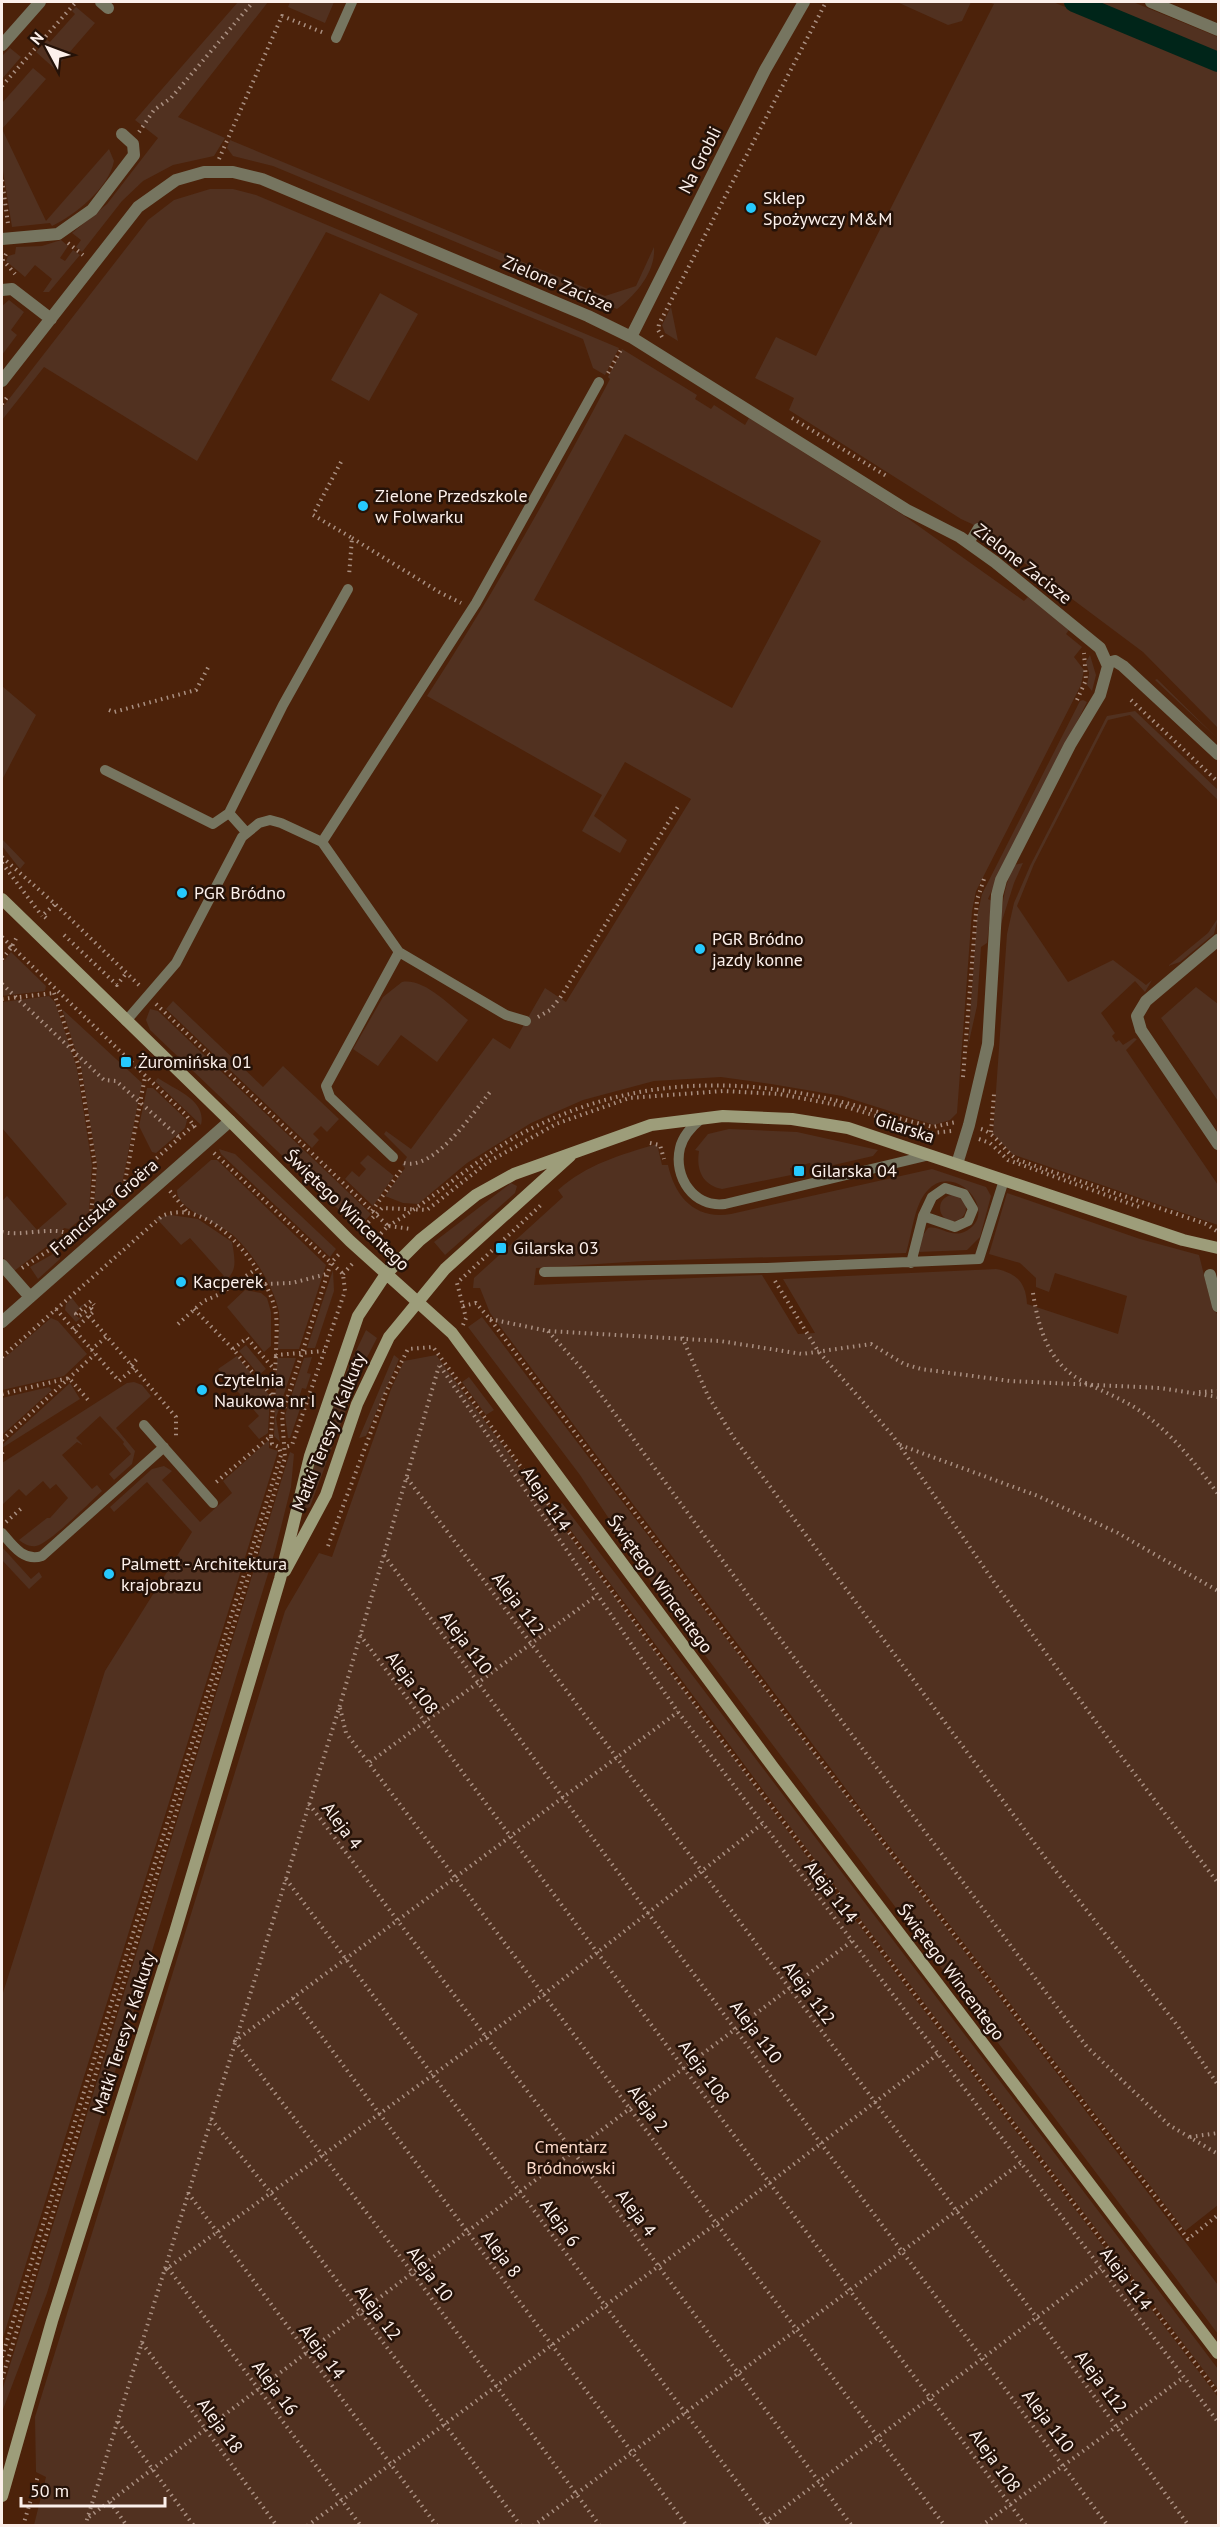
<svg xmlns="http://www.w3.org/2000/svg" width="1220" height="2527" viewBox="0 0 1220 2527" font-family="'PT Sans',sans-serif">
<style>
.green{fill:#513120;fill-rule:evenodd}
.lines{fill:none;stroke-linecap:round;stroke-linejoin:round}
.canal{stroke:#002519;stroke-width:20}
.path{stroke:#aa9082;stroke-width:4;stroke-dasharray:1.5 4.5;stroke-linecap:butt}
.lane{stroke:#767560;stroke-width:10}
.street{stroke:#767560;stroke-width:12}
.secondary{stroke:#9d9d7a;stroke-width:12}
.poi-dot{fill:#26c9fe;stroke:#251208;stroke-width:2}
.labels{text-anchor:middle;stroke-width:5;stroke-linejoin:round;paint-order:stroke}
.street-label{font-size:18px;fill:#fcf0eb;stroke:#251208}
.poi-label{font-size:18px;fill:#fcf0eb;stroke:#251208;text-anchor:start}
.park-label{font-size:18px;fill:#fbd9c9;stroke:#251208}
</style>
<rect width="100%" height="100%" fill="#4c220a"/>
<path class="green" d="M238,2H268L178,117L225,138L214,156L173,165L143,181L122,201L82,252L76,247L81,240L72,233L107,204L158,138L135,120Z
M290,2H334L325,23L288,7Z
M897,2H971L962,21L948,25Z
M988,2H1053L1218,69V728L1143,652L972,524L961,519L789,410L794,398L755,378L776,337L816,356L994,4Z
M1095,2H1133L1218,37V53Z
M76,7L95,23L55,69L36,52L47,40L50,42L75,14L72,11Z
M10,48L21,57L2,79V56Z
M33,68L46,79L2,129L46,221L109,149L114,161C109,188 75,215 52,226L50,223L12,227L2,165V103Z
M230,140L605,296L636,286L654,247C656,272 635,296 617,309L273,166L233,156L227,148Z
M210,189H233L256,195L619,348L605,375L593,368L583,339L326,232L197,461L44,367L2,420V408L148,220L174,200Z
M61,240L68,246L60,258L65,261L73,250L80,255L49,292H43L52,279L35,265L25,277L6,261L8,256L15,254L16,247L42,246Z
M380,293L418,314L369,401L331,380Z
M9,300L24,312L11,330L17,335L2,355V306Z
M671,307L678,341L665,333L662,325Z
M622,349L697,395L695,399L711,409L714,405L745,425L749,418L903,515L1024,601L1028,597L1069,630L1066,634L1082,647L1074,657L1084,670L1081,685L976,891L972,911L957,1113L950,1120L934,1125L842,1096L771,1084L721,1077L654,1081L583,1100L531,1123L467,1163L418,1204L403,1203L385,1196L405,1168L402,1165L407,1157L384,1134L386,1131L411,1149L493,1038L510,1049L545,988L566,1002L691,799L625,762L594,816L627,840L620,853L582,831L602,795L427,696C494,593 553,487 610,379L608,377ZM625,434L821,541L732,708L534,600Z
M1090,655L1096,675L1092,691L1087,685L1089,673L1086,662Z
M1157,679L1218,739L1155,680Z
M2,686L36,715L2,780Z
M1083,700L1087,702L991,892L988,899L992,901L987,943L981,947L977,1006L968,1046L977,916L982,894L1080,701Z
M1135,711L1218,790V800L1130,715L1108,720L1034,864L1017,906L1068,982L1113,960L1146,985L1152,980L1145,992L1135,981L1101,1013L1115,1033L1112,1036L1116,1042L1119,1040L1123,1045L1134,1038L1137,1039L1126,1050L1218,1185V1225L1012,1154L993,1134L1007,934L1014,903L1030,866L1107,716Z
M2,839L25,863L20,869L2,846Z
M1023,863L1014,883L1001,924C1002,902 1005,884 1014,865Z
M1218,918L1214,934L1180,962L1168,966L1208,933Z
M11,952L46,986L45,991L2,996V963Z
M402,982C425,978 451,1007 468,1020L437,1062L401,1035L378,1066L353,1049L383,997Z
M1196,987L1218,1004V1101L1161,1018Z
M49,996L55,1002L77,1068L92,1165L89,1212L69,1229L64,1228L61,1231L62,1235L14,1271L2,1256V1201L7,1196L37,1230L67,1204L2,1128V1002Z
M173,1001L263,1087L283,1066L339,1119L327,1132L321,1126L313,1134L319,1140L312,1148L166,1009Z
M62,1009L142,1083L122,1184L94,1208L97,1165L81,1067Z
M150,1009L158,1011L371,1214L358,1228L150,1030L146,1020Z
M158,1078C175,1090 207,1100 201,1125L155,1081Z
M147,1088H153L187,1120L185,1128L156,1153L152,1152L139,1126Z
M729,1129L797,1132L878,1150L873,1156L812,1170L810,1163L790,1168L791,1175L722,1189C702,1185 696,1169 699,1151L695,1150L708,1134Z
M657,1144L662,1165H668C675,1197 695,1220 731,1214L932,1169L986,1187L991,1196L980,1237L967,1250L918,1252L923,1235L928,1228C940,1225 950,1238 964,1232C1003,1214 954,1159 927,1191C914,1205 912,1234 906,1253L644,1261L536,1268L534,1285L762,1275L798,1334L815,1333L783,1279L996,1269C1017,1273 1026,1283 1027,1304L1118,1334L1127,1296L1055,1273L1049,1292L1036,1287V1278L1020,1263L989,1254L1007,1193L1140,1239L1199,1255L1211,1303L1218,1316V2205L1185,2231L876,1829L490,1313L480,1288H473L474,1278L563,1197L558,1190C587,1164 620,1155 657,1144Z
M219,1149L235,1154L336,1249L330,1257L221,1154Z
M368,1155L394,1176L373,1206L345,1179L352,1171L359,1177L366,1169L360,1163Z
M211,1160H217L326,1265L299,1349H278C278,1336 281,1321 278,1308C272,1284 253,1254 235,1237C220,1222 176,1211 177,1190Z
M511,1183L517,1186L515,1193L445,1255L434,1242Z
M940 1208a13 13 0 1 1 26 0a13 13 0 1 1-26 0Z
M171,1215L198,1219L232,1242C237,1270 236,1273 214,1291L211,1288L224,1276L190,1238L181,1245L156,1218Z
M60,1250V1259L38,1279L30,1267Z
M333,1270L334,1291L315,1348H307Z
M245,1290L261,1293L267,1298L271,1312V1346L264,1352L227,1307Z
M72,1298L79,1307L89,1301L74,1314L79,1318L90,1310L76,1322L65,1310L66,1304Z
M482,1317L1218,2285V2334L661,1597L580,1475L468,1327Z
M51,1318L58,1321L87,1354L64,1376L2,1390V1360Z
M366,1330L377,1338L361,1369L310,1507L305,1509L303,1508C317,1447 338,1386 366,1330Z
M246,1345L266,1369L259,1375L239,1351Z
M394,1355L399,1359L366,1436L359,1438Z
M436,1355L793,1838L1218,2397V2525H34L46,2477L36,2472L35,2417L285,1611L319,1553L332,1557L391,1389L404,1361Z
M237,1356L270,1396L268,1433L259,1439L248,1426L259,1416L218,1369Z
M312,1357L307,1373L311,1374L306,1389L302,1388L297,1404L301,1406L290,1438H288L285,1415L304,1358Z
M277,1358H296L276,1418L280,1442L274,1436Z
M469,1377L494,1410L486,1415L462,1382Z
M134,1382L142,1385L151,1396L116,1428L135,1451L132,1464L114,1480L109,1474L131,1454L123,1444L124,1442L100,1416L76,1438L83,1445L77,1442L62,1455L92,1489L97,1485L102,1491C90,1502 49,1544 36,1546C30,1547 24,1544 19,1540L47,1518H50L68,1498L56,1484L50,1489L43,1481L26,1496L19,1489L2,1505V1463L127,1383Z
M70,1383L80,1399L2,1448V1445Z
M49,1387L52,1390L2,1435V1398Z
M269,1440V1448L278,1451L2,2341V1996L105,1671L192,1532L147,1482L114,1512L110,1507L152,1469L164,1466L172,1471L162,1480L200,1522L232,1493L223,1481Z
M290,1452L294,1454L291,1487L275,1551L47,2293L2,2412V2391Z
M562,1503L1218,2369V2389L797,1836L555,1509Z
M2,1547L31,1579L39,1572L42,1577L29,1589L2,1560Z"/>
<g class="lines">
<path class="canal" d="M1074,2L1218,62"/>
<path class="path" d="M2,86L76,2
M139,132L154,110L171,98L253,2
M219,159L282,16L324,33
M2,180L8,224
M68,243L83,255
M6,254L3,260L15,274
M662,337L658,330L659,324L826,2
M608,373L622,348
M2,404L9,395
M792,418L888,477
M341,462L313,515L352,538L349,576
M352,538L439,592L461,603
M1077,700L1086,680L1084,653
M1131,700L1218,782
M109,710L114,712L196,690L210,664
M2,857L55,904L139,985
M2,863L42,916
M46,918L43,915L55,904
M64,935L117,985L127,972
M2,937L186,1115L197,1130
M9,946L11,948L18,935
M2,959L11,948
M2,984L104,1080L116,1081L180,1138
M54,993L79,1067L95,1165L91,1216
M2,999L54,993
M156,1004L388,1226L373,1242
M538,1017L550,1010L560,998L679,805
M963,1077L977,900L984,879
M894,1117L933,1127L956,1122
M981,1129C997,1134 1003,1151 1018,1160L1206,1224L1218,1232
M991,1132L994,1094
M979,1139L990,1143L1008,1160L1142,1208
M650,1143L660,1145L664,1159
M214,1153L343,1274L345,1291L292,1445L285,1447
M404,1163C434,1171 473,1113 490,1092
M124,1187L145,1077
M170,1191L188,1213
M372,1211L401,1170
M388,1226C434,1199 473,1161 519,1135C640,1069 767,1075 894,1117L890,1129
M389,1226L411,1229
M360,1231L382,1208L427,1210L488,1162L556,1124L629,1098L723,1091L779,1094L843,1106L932,1133L952,1131
M2,1232C22,1237 55,1225 71,1235
M22,1268L63,1241L194,1125
M343,1274L353,1263
M775,1281L818,1351L893,1436L994,1582L1118,1752L1218,1883
M265,1284L292,1283L327,1274
M1033,1293C1039,1331 1049,1365 1086,1383C1106,1393 1125,1400 1143,1413C1174,1436 1196,1464 1218,1494
M463,1306L476,1303L490,1319L813,1751L1188,2239L1218,2215
M91,1308L79,1316L76,1314L91,1301L94,1305
M56,1309L119,1381L134,1368
M194,1309L233,1349L272,1396
M89,1316L176,1417V1439
M490,1319L548,1331L720,1341L802,1354L871,1344L904,1364L921,1369L1010,1381L1160,1388L1218,1397
M178,1324L204,1301L220,1294L256,1269
M463,1325L466,1318L457,1283L541,1205
M74,1330L94,1311L91,1308
M548,1331L582,1369L792,1655L1087,2047L1169,2125L1218,2154
M682,1337L708,1396L734,1438L1047,1860L1177,2025L1218,2085
M233,1349L247,1338L274,1369
M91,1350L106,1337
M2,1357L162,1216C210,1195 265,1268 275,1309C278,1323 276,1340 276,1355L324,1351
M131,1365L138,1358
M440,1366L678,1712L1218,2422
M1199,1392L1218,1391
M2,1394L69,1378L89,1401
M271,1436L276,1355
M2,1440L95,1354
M900,1445L1038,1496L1118,1533L1218,1591
M2,1453L3,1455
M407,1478L1037,2318L1189,2526
M6,1522L23,1507
M328,1546L386,1392L408,1349L433,1347L722,1741L1218,2393
M384,1555L648,1913L1108,2526
M360,1635L1026,2526
M340,1708L346,1733L945,2526
M370,1762L596,1596
M309,1804L572,2150L852,2526
M286,1879L770,2526
M293,1998L687,2526
M211,2119L271,2193L521,2526
M1190,2137L1218,2133
M188,2193L437,2526
M168,2268L361,2526
M165,2270L544,1994L762,1824
M142,2343L277,2526
M2,2357L281,1455L279,1447L272,1444L271,1436L215,1483
M2,2379L285,1458L282,1415L331,1263L341,1252
M118,2422L194,2526
M110,2502L127,2526
M89,2517L852,1941
M23,2526L38,2476
M85,2526L340,1705L439,1366
M307,2526L717,2223L938,2054
M533,2526L1022,2162
M600,2526L412,2272L235,2041L678,1712
M760,2526L1101,2269
M981,2526L1184,2377"/>
<path class="lane" d="M336,38L352,2
M969,543L978,528
M105,770L213,824L229,813
M246,832L229,813L283,705L348,589
M322,842L476,603L599,382
M399,952L506,1015L526,1021
M126,1021L176,963L242,837L259,823L270,820L281,823L322,842L399,952L326,1086L330,1097L393,1157
M702,1118C692,1126 683,1135 680,1148C673,1177 694,1208 725,1204L930,1155
M911,1263L923,1216L955,1227L968,1221L973,1209L964,1194L945,1188L932,1197L923,1216
M544,1272L767,1268L979,1259L1004,1180
M144,1425L213,1503
M2,1533C13,1546 24,1562 42,1556L164,1447"/>
<path class="street" d="M101,2L108,8
M1151,2L1218,30
M2,45L40,2
M2,239L58,234L92,210L134,155L133,144L122,134
M2,290L12,289L51,319
M631,337L765,70L804,2
M2,381L138,207L176,180L204,172H233L262,179L588,316L631,337L907,510L960,537L995,562L1100,648L1108,666L1100,695L1070,745L1001,880L997,895L988,1044L969,1125L957,1164
M1108,663L1115,661L1123,666L1218,754
M1218,940L1146,1001L1137,1016L1141,1030L1218,1144
M2,1265L30,1297
M1210,1275L1218,1306
M2,1322L230,1121"/>
<path class="secondary" d="M2,899L230,1121L350,1241L452,1333L773,1767L1218,2353
M285,1571L326,1495L357,1404L389,1337L445,1269L570,1156
M2,2496L52,2321L175,1932L280,1579L310,1456L358,1316L386,1274L420,1240L476,1195L514,1174L651,1125L723,1116L792,1119L848,1128L1183,1240L1218,1248"/>
</g>
<g class="poi-dot">
<circle cx="751" cy="208" r="6"/>
<circle cx="363" cy="506" r="6"/>
<circle cx="182" cy="893" r="6"/>
<circle cx="700" cy="949" r="6"/>
<rect x="120" y="1056" width="12" height="12" rx="3"/>
<rect x="793" y="1165" width="12" height="12" rx="3"/>
<rect x="495" y="1242" width="12" height="12" rx="3"/>
<circle cx="181" cy="1282" r="6"/>
<circle cx="202" cy="1390" r="6"/>
<circle cx="109" cy="1574" r="6"/>
</g>
<g class="labels">
<g class="street-label">
<text transform="translate(700 160) rotate(-63)" y="6">Na Grobli</text>
<text transform="translate(558 284) rotate(23)" y="6">Zielone Zacisze</text>
<text transform="translate(1023 564) rotate(38)" y="6">Zielone Zacisze</text>
<text transform="translate(905 1128) rotate(18)" y="6">Gilarska</text>
<text transform="translate(104 1207) rotate(-41)" y="6">Franciszka Groëra</text>
<text transform="translate(347 1210) rotate(44)" y="6">Świętego Wincentego</text>
<text transform="translate(329 1432) rotate(-68)" y="6">Matki Teresy z Kalkuty</text>
<text transform="translate(546 1499) rotate(56)" y="6">Aleja 114</text>
<text transform="translate(660 1584) rotate(54)" y="6">Świętego Wincentego</text>
<text transform="translate(518 1604) rotate(53)" y="6">Aleja 112</text>
<text transform="translate(466 1643) rotate(53)" y="6">Aleja 110</text>
<text transform="translate(412 1683) rotate(53)" y="6">Aleja 108</text>
<text transform="translate(342 1826) rotate(53)" y="6">Aleja 4</text>
<text transform="translate(831 1892) rotate(52)" y="6">Aleja 114</text>
<text transform="translate(951 1972) rotate(53)" y="6">Świętego Wincentego</text>
<text transform="translate(809 1993) rotate(53)" y="6">Aleja 112</text>
<text transform="translate(756 2032) rotate(53)" y="6">Aleja 110</text>
<text transform="translate(124 2033) rotate(-72)" y="6">Matki Teresy z Kalkuty</text>
<text transform="translate(704 2072) rotate(54)" y="6">Aleja 108</text>
<text transform="translate(648 2109) rotate(53)" y="6">Aleja 2</text>
<text transform="translate(636 2213) rotate(53)" y="6">Aleja 4</text>
<text transform="translate(560 2223) rotate(54)" y="6">Aleja 6</text>
<text transform="translate(501 2254) rotate(53)" y="6">Aleja 8</text>
<text transform="translate(430 2274) rotate(53)" y="6">Aleja 10</text>
<text transform="translate(1126 2279) rotate(53)" y="6">Aleja 114</text>
<text transform="translate(378 2313) rotate(53)" y="6">Aleja 12</text>
<text transform="translate(322 2352) rotate(53)" y="6">Aleja 14</text>
<text transform="translate(1101 2382) rotate(53)" y="6">Aleja 112</text>
<text transform="translate(275 2388) rotate(53)" y="6">Aleja 16</text>
<text transform="translate(1048 2421) rotate(53)" y="6">Aleja 110</text>
<text transform="translate(220 2426) rotate(54)" y="6">Aleja 18</text>
<text transform="translate(995 2461) rotate(54)" y="6">Aleja 108</text>
</g>
<g class="poi-label">
<text x="763" y="204">Sklep<tspan x="763" dy="21">Spożywczy M&amp;M</tspan></text>
<text x="375" y="502">Zielone Przedszkole<tspan x="375" dy="21">w Folwarku</tspan></text>
<text x="194" y="899">PGR Bródno</text>
<text x="712" y="945">PGR Bródno<tspan x="712" dy="21">jazdy konne</tspan></text>
<text x="138" y="1068">Żuromińska 01</text>
<text x="811" y="1177">Gilarska 04</text>
<text x="513" y="1254">Gilarska 03</text>
<text x="193" y="1288">Kacperek</text>
<text x="214" y="1386">Czytelnia<tspan x="214" dy="21">Naukowa nr I</tspan></text>
<text x="121" y="1570">Palmett - Architektura<tspan x="121" dy="21">krajobrazu</tspan></text>
</g>
<g class="park-label">
<text x="571" y="2153">Cmentarz<tspan x="571" dy="21">Bródnowski</tspan></text>
</g>
</g>
<rect width="1220" height="2527" fill="none" stroke="#fcf0eb" stroke-width="6"/>
<g transform="translate(48 48) rotate(311)" stroke="#251208" stroke-width="4.5" paint-order="stroke">
<path d="M0-4.5L10 22L0 15L-10 22Z" fill="#fcf0eb"/>
<text y="-9" font-size="16" font-weight="bold" text-anchor="middle" fill="#fcf0eb">N</text>
</g>
<path d="M21 2497v9h144v-9" fill="none" stroke="#fcf0eb" stroke-width="3"/>
<text x="30" y="2497" font-size="18" fill="#fcf0eb" stroke="#251208" stroke-width="4.5" paint-order="stroke">50 m</text>
</svg>
